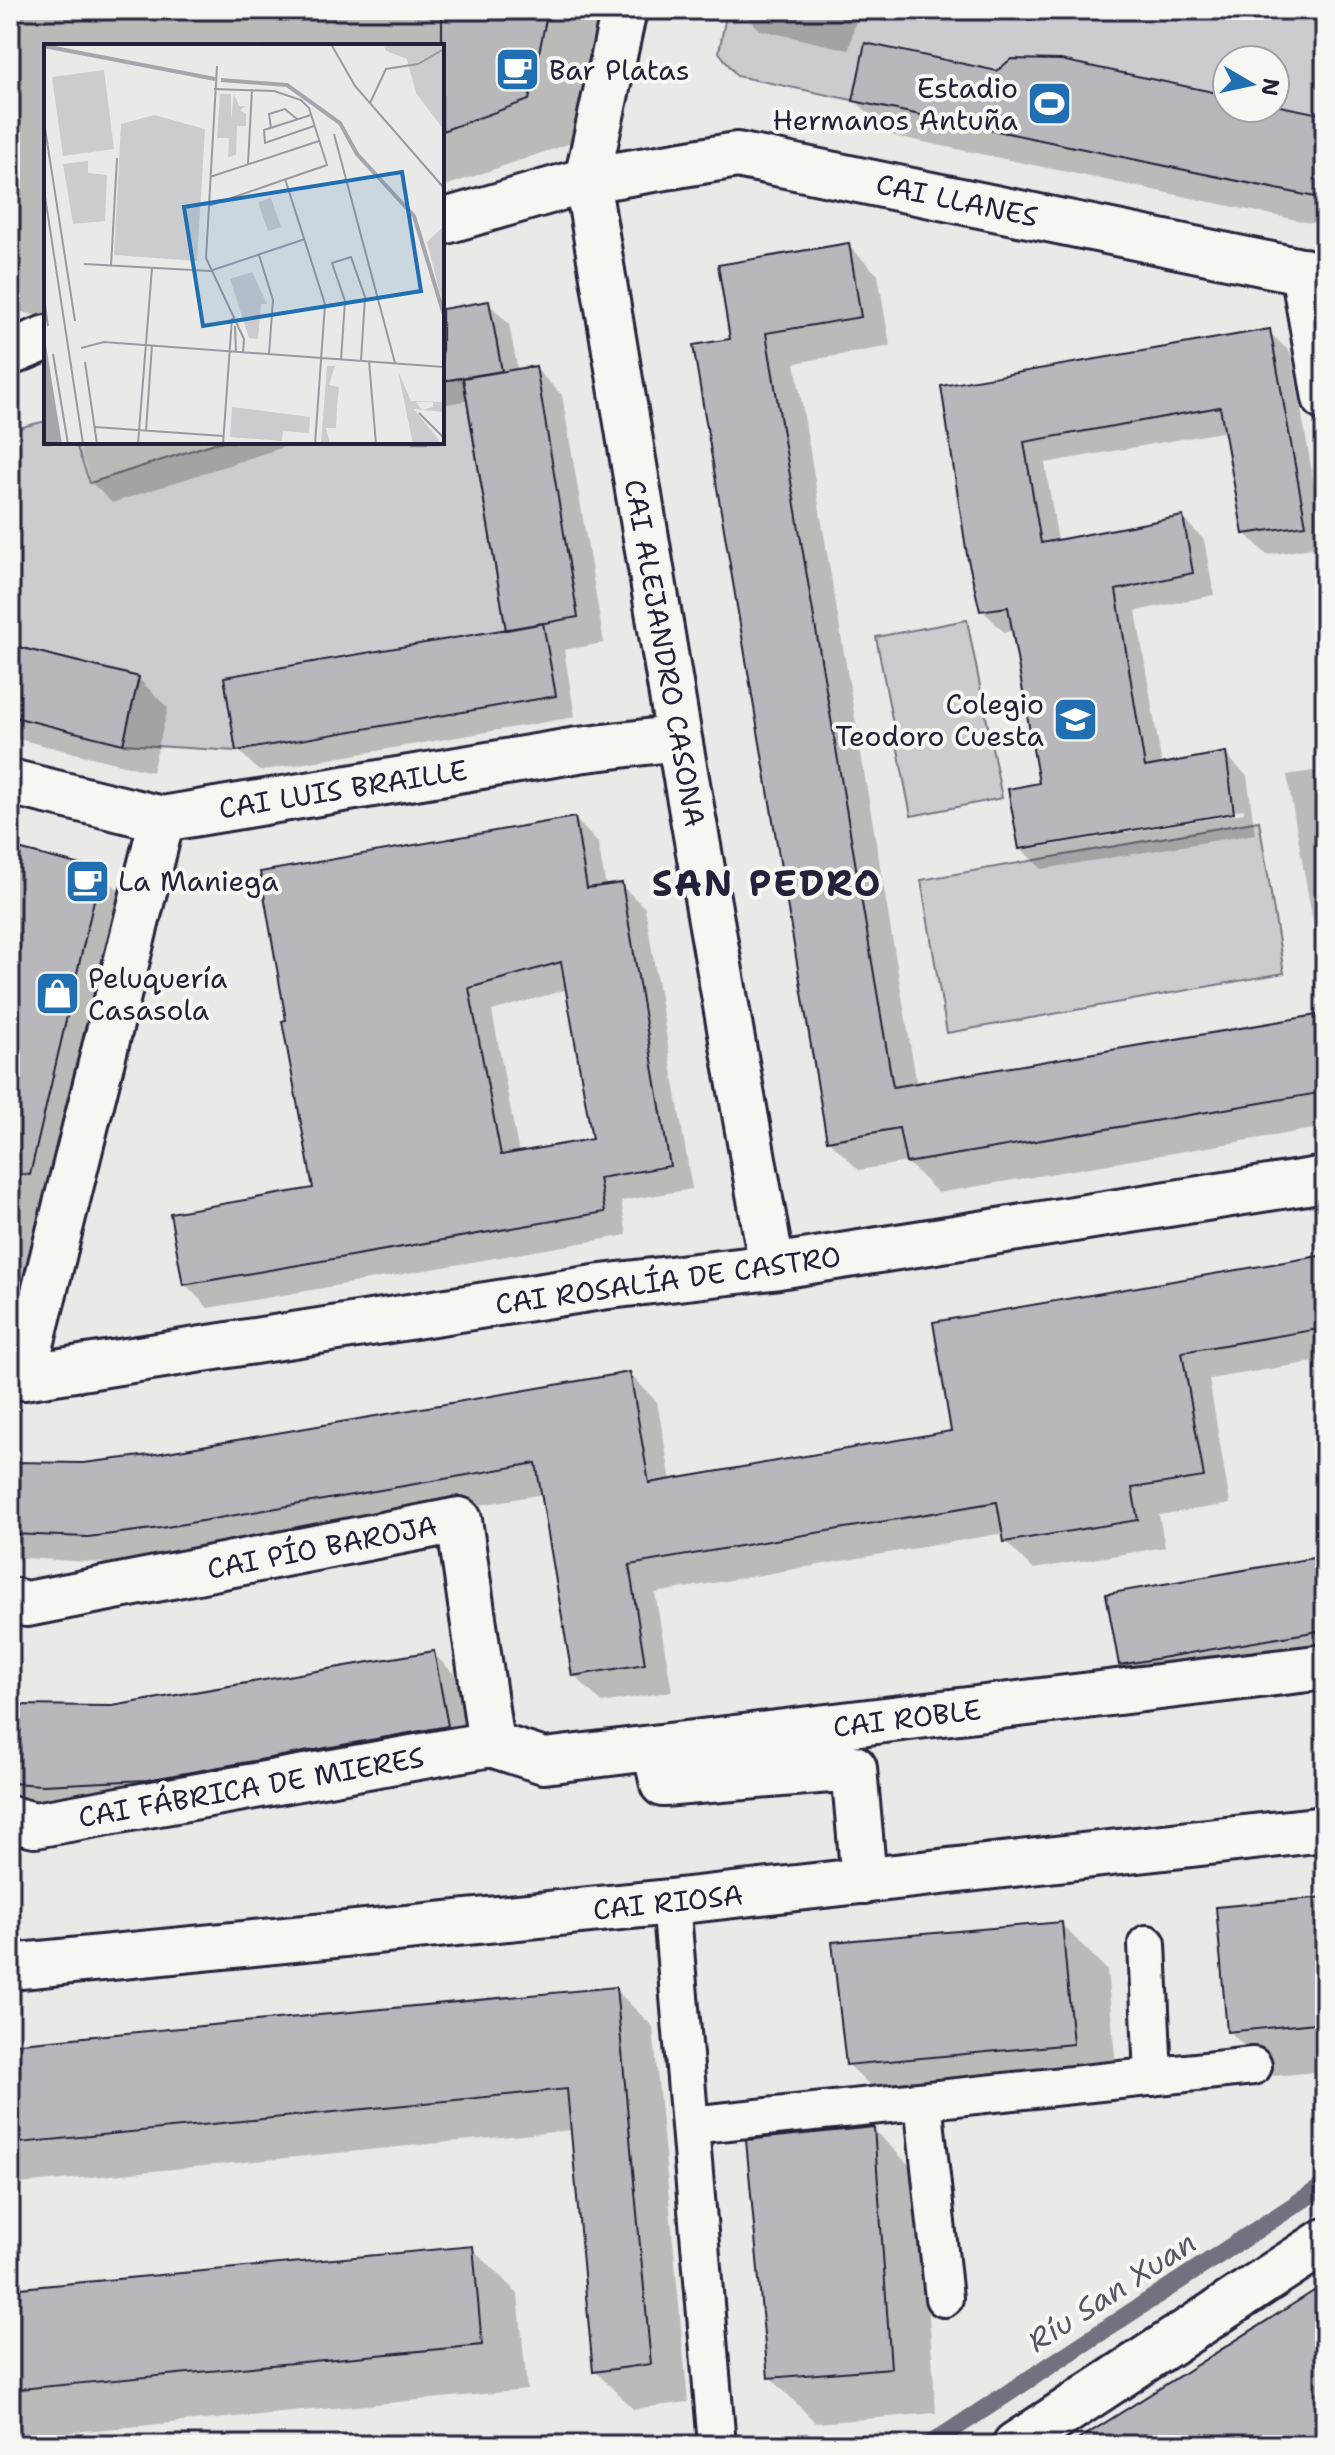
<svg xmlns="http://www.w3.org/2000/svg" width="1335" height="2455" viewBox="0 0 1335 2455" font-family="'Shantell Sans',sans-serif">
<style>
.green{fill:#ccccce;stroke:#777784;stroke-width:2;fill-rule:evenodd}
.shadow{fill:#0003;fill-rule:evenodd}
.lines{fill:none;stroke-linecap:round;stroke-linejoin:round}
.stream{stroke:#71717f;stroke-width:18}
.building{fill:#b8b8bc;stroke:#22223b;stroke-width:2;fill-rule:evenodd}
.service-casing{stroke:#22223b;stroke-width:42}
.pedestrian-casing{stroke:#22223b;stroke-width:50}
.minor-casing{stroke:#22223b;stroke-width:50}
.service{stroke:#f6f6f2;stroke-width:36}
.pedestrian{stroke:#f6f6f2;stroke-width:44}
.minor{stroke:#f6f6f2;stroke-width:44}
.labels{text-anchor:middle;stroke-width:8;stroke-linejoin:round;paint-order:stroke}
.poi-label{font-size:28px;fill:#22223b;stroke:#f6f6f2;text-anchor:start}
.street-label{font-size:28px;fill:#22223b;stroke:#f6f6f2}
.water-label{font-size:30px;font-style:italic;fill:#565668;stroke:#f6f6f2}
.district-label{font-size:36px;font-weight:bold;letter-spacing:2px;fill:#22223b;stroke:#f6f6f2}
.inset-river{fill:none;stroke:#a5a5ac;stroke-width:4}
.inset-road{fill:none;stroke:#9999a2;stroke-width:2}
.view{fill:#1f6fb2;fill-opacity:0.15;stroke:#1f6fb2;stroke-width:4}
.inset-edge{fill:none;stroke:#22223b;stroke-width:4}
</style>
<rect width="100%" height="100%" fill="#e9e9e7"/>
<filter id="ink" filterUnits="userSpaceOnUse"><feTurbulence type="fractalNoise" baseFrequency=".0125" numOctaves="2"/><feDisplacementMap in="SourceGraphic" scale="16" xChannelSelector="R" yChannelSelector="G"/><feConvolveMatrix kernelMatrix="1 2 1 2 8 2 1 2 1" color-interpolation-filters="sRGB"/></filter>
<g filter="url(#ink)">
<path class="green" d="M727,10H1325V199L737,76L719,52ZM1227,60H1275V108H1227Z
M463,378L506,630L225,677L236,751L123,744L139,677L10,645V430L46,421V442H75L90,483L218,442H442V381Z
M967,620L1002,798L911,816L876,637Z
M1259,821L1284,973L947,1033L921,880Z"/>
<path class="shadow" d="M10,10H599L571,143L442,187V46H46V318L10,309Z
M741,10H858L849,50L760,30Z
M998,73L1227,97V108L1275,107L1325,117V226L890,135L855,100Z
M848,245L878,275L890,346L795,363L917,1085L1316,1017L1325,1026V1127L938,1193L907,1162L859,1170L828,1140L732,340Z
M489,304L509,324L518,371L535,368L562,395L604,643L564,650L575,717L259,771L238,750L509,631L469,400L442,405V310Z
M1269,332L1291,353L1325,546L1267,555L1245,533L1227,431L1045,463L1058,542L1183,518L1204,540L1214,595L1136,611L1162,766L1225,754L1247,776L1255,834L1042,869L1020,848L1041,785L1014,631L1004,632L982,610L943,388ZM1244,809V813L1035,848V844Z
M77,442H299L112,503L91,482Z
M10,646L138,678L168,708L152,772L10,737Z
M1325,769V972L1321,968L1287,775Z
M575,819L598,843L606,887L621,885L645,908L692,1189L621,1201L627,1235L208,1308L185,1284L315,1190ZM568,989L595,1141L519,1154L492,1011Z
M10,850L100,872L133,905L33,1326L10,1320Z
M1325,1257V1360L1209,1379L1230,1504L1159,1515L1165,1547L1033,1569L1005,1541L1004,1533L655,1593L672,1691L602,1703L574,1675L543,1494L190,1555L117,1564L10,1557V1462L83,1465L208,1447L630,1374L657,1402L671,1481L953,1433Z
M1325,1558V1653L1142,1685L1121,1664Z
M434,1654L459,1679L472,1752L10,1806V1707L112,1708Z
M1325,1898V2071L1274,2076L1229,2031Z
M1061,1924L1107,1970L1118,2089L894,2109L848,2064Z
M615,1989L653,2027L688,2402L633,2409L595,2371L573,2130L10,2185V2046Z
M873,2129L919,2175L936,2413L816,2423L770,2377Z
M472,2248L518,2294L527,2390L10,2438V2292Z"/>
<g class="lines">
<path class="stream" d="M929,2445L1325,2185"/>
</g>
<path class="building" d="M442,10H548L529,100L442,131Z
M865,43L997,71L1011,59L1061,60L1227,95V108H1275V105L1325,115V199L853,101Z
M849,243L861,317L766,333L893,1087L1317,1015L1325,1064V1092L906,1163L899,1128L827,1141L693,345L730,339L718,265Z
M489,301L502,371L442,381V309Z
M1270,329L1306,525L1243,534L1220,407L1024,442L1041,543L1183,516L1193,573L1116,590L1145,767L1226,752L1234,813L1019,849L1008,789L1039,783L1008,607L980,611L967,555L941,386Z
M536,366L578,617L506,630L463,378Z
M543,623L556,696L236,751L224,677Z
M10,645L139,677L123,744L10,716Z
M575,817L587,888L622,883L670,1166L599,1178L605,1212L183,1285L170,1213L313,1188L282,1021L286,1020L260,872ZM561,962L592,1139L501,1155L469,988Z
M10,847L101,870L30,1175L10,1173Z
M1325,1255V1328L1182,1352L1204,1477L1132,1488L1138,1520L1004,1542L997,1502L629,1565L645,1664L572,1676L536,1463L161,1528L88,1537L10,1534V1462L83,1463L150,1455L630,1372L649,1483L951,1431L933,1322Z
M1325,1556V1630L1119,1665L1106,1594Z
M434,1651L448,1726L147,1780L43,1785L10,1783V1705L112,1706Z
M1325,1897V2022L1227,2032L1216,1907Z
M1062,1922L1073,2044L846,2065L832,1942Z
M616,1987L651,2364L593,2372L567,2089L10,2144V2044Z
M874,2127L891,2368L768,2378L746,2140Z
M473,2246L482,2345L10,2390V2289Z
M1325,2284V2445H1070Z"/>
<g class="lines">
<defs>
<path id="service" d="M671,1902L717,2445
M1147,1944L1153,2077
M923,2101L944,2298
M690,2125L1253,2066"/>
<path id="pedestrian" d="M23,1377L162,819
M491,1744L544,1761L1325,1667
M708,1764L659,1767L663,1784L854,1768L864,1881
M1015,2445L1325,2241"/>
<path id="minor" d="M624,10L587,180L679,738L772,1267
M442,222L587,180L737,155L1325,276
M1303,271L1325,398
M10,353L46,338
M10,782L162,819L578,750L679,738
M10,1373L23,1377L601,1287L772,1267L1325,1179
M10,1600L27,1604L459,1520L491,1744L35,1825L10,1819
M10,1967L671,1902L1325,1829"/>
</defs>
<use href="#service" class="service-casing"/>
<use href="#pedestrian" class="pedestrian-casing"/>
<use href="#minor" class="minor-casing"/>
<use href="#service" class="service"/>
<use href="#pedestrian" class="pedestrian"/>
<use href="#minor" class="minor"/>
</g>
</g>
<defs>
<symbol id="cafe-square" viewBox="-11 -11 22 22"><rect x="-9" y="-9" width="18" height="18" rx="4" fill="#1f6fb2" stroke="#f6f6f2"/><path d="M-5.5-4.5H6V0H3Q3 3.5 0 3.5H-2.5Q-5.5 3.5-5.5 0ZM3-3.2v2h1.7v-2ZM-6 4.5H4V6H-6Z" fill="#fff"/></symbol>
<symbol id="stadium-square" viewBox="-11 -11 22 22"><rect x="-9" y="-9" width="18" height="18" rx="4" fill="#1f6fb2" stroke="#f6f6f2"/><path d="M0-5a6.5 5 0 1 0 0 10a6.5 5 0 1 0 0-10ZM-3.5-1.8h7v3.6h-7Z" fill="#fff"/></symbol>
<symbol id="school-square" viewBox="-11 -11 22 22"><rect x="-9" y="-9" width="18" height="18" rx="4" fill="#1f6fb2" stroke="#f6f6f2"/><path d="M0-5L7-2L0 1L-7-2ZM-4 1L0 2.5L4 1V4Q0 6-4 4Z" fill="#fff"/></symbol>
<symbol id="shop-square" viewBox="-11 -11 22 22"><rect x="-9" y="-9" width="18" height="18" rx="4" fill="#1f6fb2" stroke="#f6f6f2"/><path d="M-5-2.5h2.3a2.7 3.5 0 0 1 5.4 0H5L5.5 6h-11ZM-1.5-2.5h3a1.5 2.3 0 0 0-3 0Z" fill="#fff"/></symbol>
</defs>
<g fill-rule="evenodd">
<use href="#cafe-square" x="492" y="44" width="51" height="51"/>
<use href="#stadium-square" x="1024" y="78" width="51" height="51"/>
<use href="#school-square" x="1050" y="694" width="51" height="51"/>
<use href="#cafe-square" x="62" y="856" width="51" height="51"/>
<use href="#shop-square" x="32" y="968" width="51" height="51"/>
</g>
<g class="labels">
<g class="poi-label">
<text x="549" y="80">Bar Platas</text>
<text x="1018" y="98" text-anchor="end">Estadio<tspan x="1018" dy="32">Hermanos Antuña</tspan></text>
<text x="1044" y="714" text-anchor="end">Colegio<tspan x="1044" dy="32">Teodoro Cuesta</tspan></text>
<text x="118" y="891">La Maniega</text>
<text x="88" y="988">Peluquería<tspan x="88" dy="32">Casasola</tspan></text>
</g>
<g class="street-label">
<text transform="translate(957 200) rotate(12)" y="10">CAI LLANES</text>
<text transform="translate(665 653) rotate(80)" y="10">CAI ALEJANDRO CASONA</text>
<text transform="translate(343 789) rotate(-9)" y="10">CAI LUIS BRAILLE</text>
<text transform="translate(668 1280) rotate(-8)" y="10">CAI ROSALÍA DE CASTRO</text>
<text transform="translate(322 1547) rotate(-11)" y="10">CAI PÍO BAROJA</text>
<text transform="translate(907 1718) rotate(-7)" y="10">CAI ROBLE</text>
<text transform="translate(251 1787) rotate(-10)" y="10">CAI FÁBRICA DE MIERES</text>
<text transform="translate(668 1902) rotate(-6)" y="10">CAI RIOSA</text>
</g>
<g class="water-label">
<text transform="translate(1112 2292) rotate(-33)" y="10">Ríu San Xuan</text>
</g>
<g class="district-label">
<text x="767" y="896">SAN PEDRO</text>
</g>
</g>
<g transform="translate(44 44)">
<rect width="400" height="400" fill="#e9e9e7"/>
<path d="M339,0H400V86L372,49L363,15L342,7ZM60,26L70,105L19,112L8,33ZM176,50H187V76L190,50L195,62H202L196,66L202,70V82H193L192,111L184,113L185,94H173ZM110,71L161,85L153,217L70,211L77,80ZM44,117V129L63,131L61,177L29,180L19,120ZM227,154L237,183L224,187L214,158ZM400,182V265L383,198ZM208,228L223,260H217L214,295L205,294L186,235ZM283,322H291L285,341L295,343L293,363L292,384H282L286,400H277ZM354,327L367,357L400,358V368L378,366L389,363V358H372L378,366L370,365L398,400H369ZM188,363L266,373L265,389L239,387L238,397L186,393Z" fill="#ccccce"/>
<path d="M0,288L13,370L18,400H0Z" fill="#a5a5ac"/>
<path class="inset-river" d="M0,2L171,35M177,36L243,41L296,79L313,110L370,172L400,271"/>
<path class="inset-road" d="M287,0L311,42L400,144M173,22L162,214L200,295L199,309M326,59L342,25L374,20L400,5M267,71L220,86L221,99L270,82M0,78L31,277M227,84L225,70L241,65L253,75M290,90L351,319M204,120L208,45M166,133L275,97M241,135L281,260L271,400M0,146L39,400M164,162L283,121L265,64L257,56L230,47L170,45M215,211L229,256L225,310M40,220L166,227L261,195M67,222L73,114M0,254L4,282M191,282L192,308M37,304L60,298L400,323M9,310L24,400M297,316L301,257L288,219L307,213L321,253L317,317M325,317L332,400M41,318L53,400M375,369L400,394M51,383L179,392M102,387L108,301M94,400L108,224M179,400L188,274"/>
<path class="view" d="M358,128L377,247L159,282L140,163Z"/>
<rect width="400" height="400" class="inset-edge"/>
</g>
<rect width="1335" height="2455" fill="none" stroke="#f6f6f2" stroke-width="40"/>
<rect x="20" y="20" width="1295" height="2415" fill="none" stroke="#22223b" stroke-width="3" filter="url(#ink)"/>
<g transform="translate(1251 84) rotate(99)"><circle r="38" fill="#f6f6f2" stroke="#a1a1a9" stroke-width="2"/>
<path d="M0-6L14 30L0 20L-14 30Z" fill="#1f6fb2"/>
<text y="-12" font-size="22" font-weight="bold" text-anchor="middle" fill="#22223b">N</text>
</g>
</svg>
